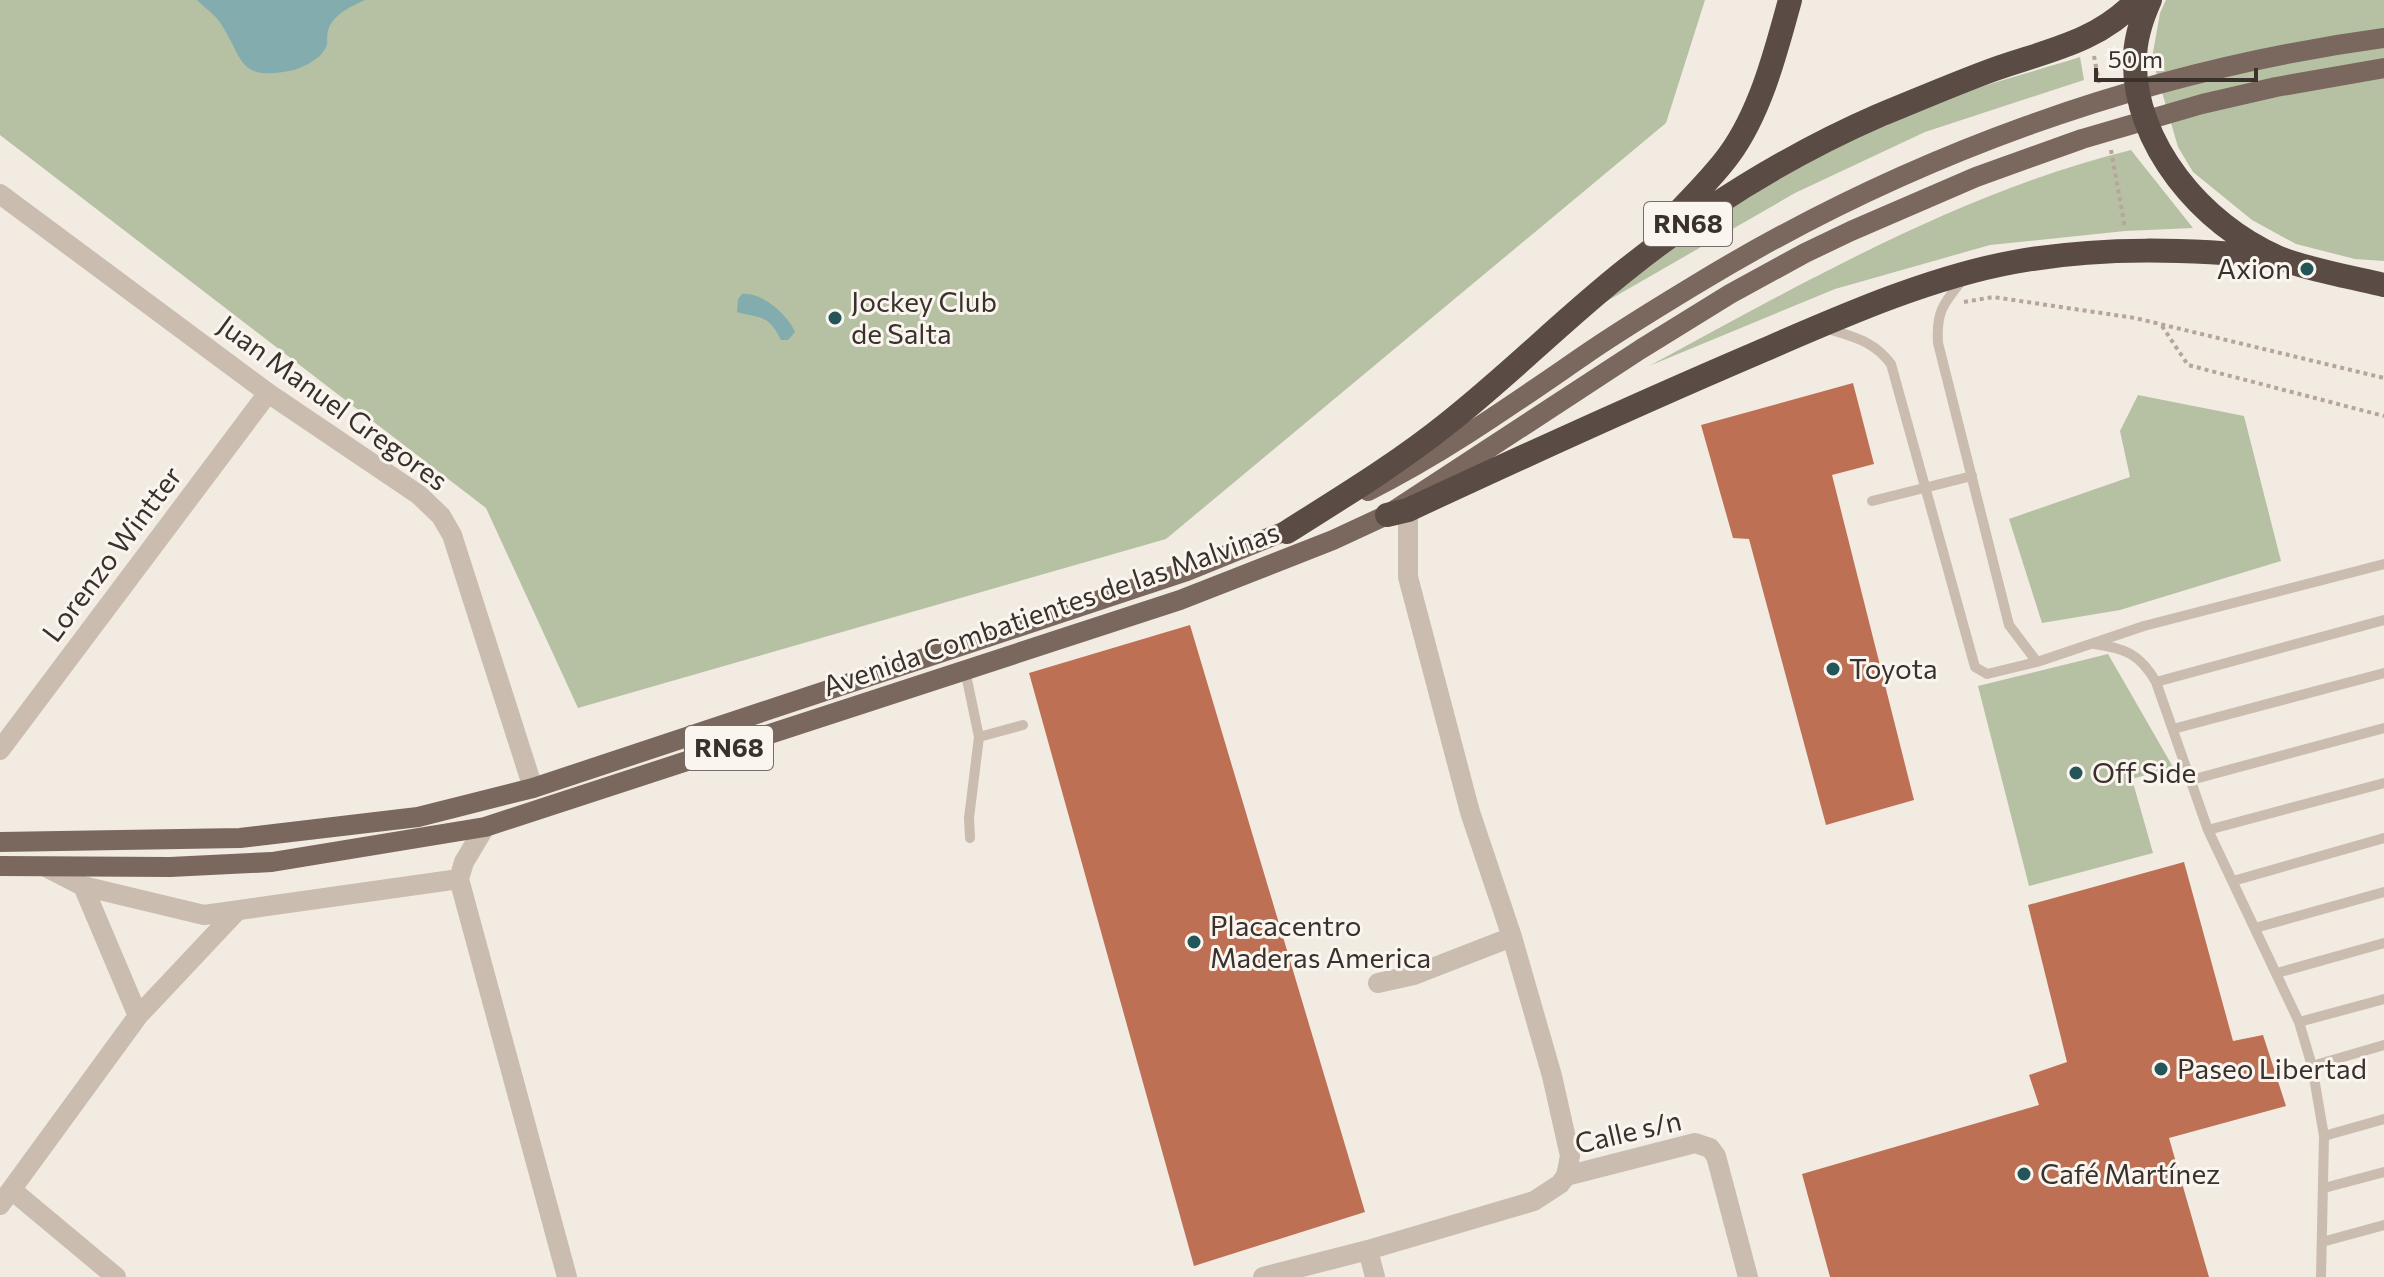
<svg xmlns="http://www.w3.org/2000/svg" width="2384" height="1277" viewBox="0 0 2384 1277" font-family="Commissioner,sans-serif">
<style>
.green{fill:#b6c1a3}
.water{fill:#83acae}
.building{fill:#be7055}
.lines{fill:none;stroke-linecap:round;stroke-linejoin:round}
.path{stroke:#b6a699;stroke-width:4;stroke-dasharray:4 4;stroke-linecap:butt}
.lane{stroke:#cabcae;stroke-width:10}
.street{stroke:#cabcae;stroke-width:20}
.primary{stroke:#7a685e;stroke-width:20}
.highway{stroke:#5a4b44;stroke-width:24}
.poi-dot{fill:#245559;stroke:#faf5ef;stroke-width:3}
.labels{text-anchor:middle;stroke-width:6;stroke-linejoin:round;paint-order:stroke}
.shield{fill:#faf5ef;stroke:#746c66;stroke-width:2}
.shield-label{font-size:26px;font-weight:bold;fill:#3a312c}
.poi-label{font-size:28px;fill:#3a312c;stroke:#faf5ef;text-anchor:start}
.street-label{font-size:28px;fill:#3a312c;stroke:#faf5ef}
</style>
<rect width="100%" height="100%" fill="#f2ebe2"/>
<path class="green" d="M0,0H1705L1666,123L1166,539L578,708L486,508L0,135Z
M2166,0H2384V261L2355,259L2296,244L2252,220L2193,172L2178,147L2152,58L2160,13Z
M2080,57L2084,80L1925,132L1795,193L1602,304C1698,224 1808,155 1924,107C1972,87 2030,73 2080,57Z
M2131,150L2193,228L2125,231L1990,245L1835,289L1649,366C1801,284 1963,191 2131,150Z
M2138,395L2244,416L2281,561L2120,610L2042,623L2009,519L2130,477L2120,431Z
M2108,654L2173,767L2132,779L2153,853L2029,886L1978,686Z"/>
<path class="water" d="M197,0H365C351,6 332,15 328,31C326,38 329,43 325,49C319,60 301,69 289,71C236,81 244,57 219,21C214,14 204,7 197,0Z
M742,294C762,292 787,314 795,332L788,340H781C768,314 762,319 737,312L738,299Z"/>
<path class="building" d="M1853,383L1874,464L1832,475L1914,800L1826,825L1749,539L1733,538L1701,425Z
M1190,625L1365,1212L1194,1266L1029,673Z
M2184,862L2233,1041L2263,1035L2286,1106L2169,1138L2209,1277H1830L1802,1174L2039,1105L2029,1075L2067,1062L2028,905Z"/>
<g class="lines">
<path class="path" d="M2094,56L2099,83
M2111,150L2125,228
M1964,302L1993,297L2135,318L2384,378
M2162,326L2188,365L2384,416"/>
<path class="lane" d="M1964,278C1944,303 1936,310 1938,343L2009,625L2037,662
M1825,328C1853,337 1873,340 1891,364L1975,667L1987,674L2037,662L2144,626L2384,564
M1872,501L1972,476
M2094,644C2125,648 2140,654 2156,682L2208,830L2299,1022L2312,1066L2324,1136L2321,1277
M965,670L979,737L969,818L970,838
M2156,682L2384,620
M2173,729L2384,673
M979,737L1023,725
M2191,780L2384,728
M2208,830L2384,783
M2233,881L2384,838
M2255,928L2384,892
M2277,973L2384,943
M2299,1022L2384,999
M2312,1066L2384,1045
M2324,1136L2384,1119
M2324,1188L2384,1172
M2322,1242L2384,1225"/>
<path class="street" d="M0,194L268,393L419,495L441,516L452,535L533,788
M0,750L268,393
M485,827L464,862L459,879L567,1277
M46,867L83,886L204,915L459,879
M83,886L138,1016
M1378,983L1414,975L1512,937
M1566,1176L1695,1143L1710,1148L1716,1156L1748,1277
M13,1191L116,1277
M0,1205L138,1016L235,913
M1368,1250L1375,1277
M1263,1277L1368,1250L1534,1201L1560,1184L1566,1176L1570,1156L1552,1076L1512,937L1470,812L1408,577V510"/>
<path class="primary" d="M1368,491C1444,453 1513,404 1583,356C1619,331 1657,308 1695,285C1905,157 2140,71 2384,38
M0,842L240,838L418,817L533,788L1187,571L1300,525
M0,866L170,867L272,862L485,827L1180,600L1333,540L1387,515L1641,349L1730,294L1805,253L1851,231L1976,177L2082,139L2202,104L2276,87L2384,68"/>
<path class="highway" d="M2150,0C2142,18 2135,39 2135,59C2133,144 2203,225 2277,257C2305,269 2354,278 2384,285
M1663,228C1685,204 1710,181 1729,155C1761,111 1776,51 1790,0
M1387,515L1408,510C1524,456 1640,403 1757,353C1838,318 1927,278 2014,262C2102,246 2191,249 2279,258
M1287,532C1342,497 1397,464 1448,423C1509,375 1565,318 1627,269C1705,207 1788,155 1880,115C1917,100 1954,84 1992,70C2045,51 2097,43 2137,0"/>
</g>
<g class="poi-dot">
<circle cx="2307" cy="269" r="8"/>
<circle cx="835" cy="318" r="8"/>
<circle cx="1833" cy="669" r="8"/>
<circle cx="2076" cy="773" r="8"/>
<circle cx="1194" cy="942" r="8"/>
<circle cx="2161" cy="1069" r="8"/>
<circle cx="2024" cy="1174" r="8"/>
</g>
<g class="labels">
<g class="shield">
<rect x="1644" y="202" width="88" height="44" rx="6"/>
<rect x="685" y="726" width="88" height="44" rx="6"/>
</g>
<g class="shield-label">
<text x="1688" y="233">RN68</text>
<text x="729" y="757">RN68</text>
</g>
<g class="poi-label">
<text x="2291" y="279" text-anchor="end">Axion</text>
<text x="851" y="312">Jockey Club<tspan x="851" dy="32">de Salta</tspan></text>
<text x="1849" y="679">Toyota</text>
<text x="2092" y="783">Off Side</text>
<text x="1210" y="936">Placacentro<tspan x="1210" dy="32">Maderas America</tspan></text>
<text x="2177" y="1079">Paseo Libertad</text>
<text x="2040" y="1184">Café Martínez</text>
</g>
<g class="street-label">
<text transform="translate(333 403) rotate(36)" y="10">Juan Manuel Gregores</text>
<text transform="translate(112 554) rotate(-53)" y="10">Lorenzo Wintter</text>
<text transform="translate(1051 609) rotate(-19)" y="10">Avenida Combatientes de las Malvinas</text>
<text transform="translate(1628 1132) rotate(-13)" y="10">Calle s/n</text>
</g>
</g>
<path d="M2096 68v12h160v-12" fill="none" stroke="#3a312c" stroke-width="4"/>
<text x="2108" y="68" font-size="24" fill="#3a312c" stroke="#faf5ef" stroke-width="6" paint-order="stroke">50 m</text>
</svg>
